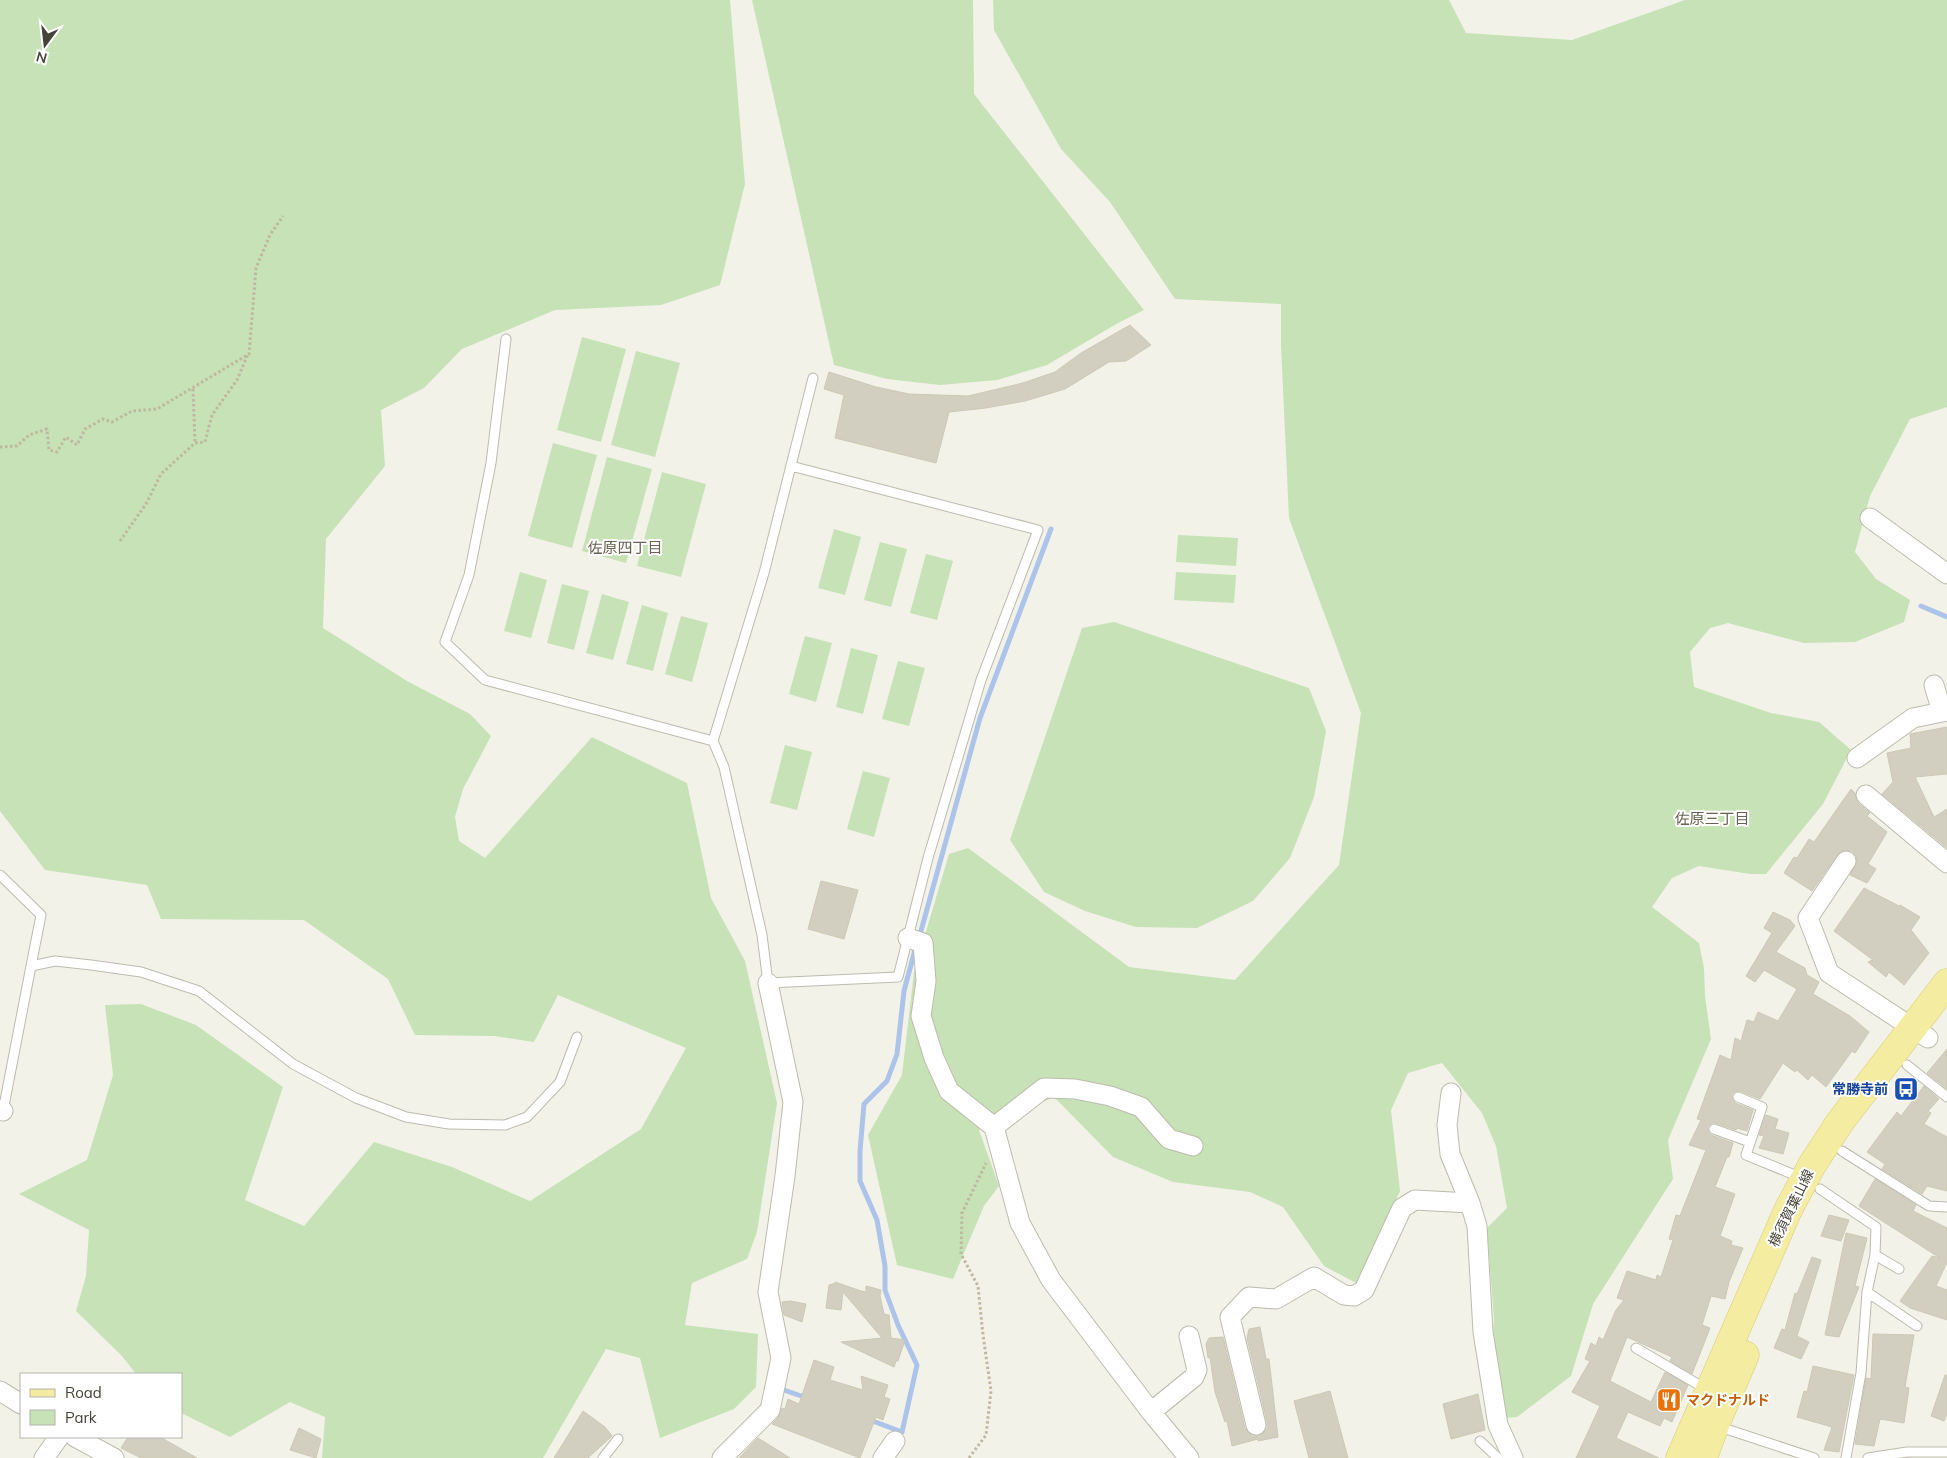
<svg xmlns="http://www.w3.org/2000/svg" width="1947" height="1458" viewBox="0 0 1947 1458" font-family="Mulish,'Noto Sans JP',sans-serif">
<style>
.green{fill:#c6e2b6}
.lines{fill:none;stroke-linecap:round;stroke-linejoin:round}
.stream{stroke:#acc4e9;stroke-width:5}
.building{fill:#d3cfc0;stroke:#cdc8b4}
.lane-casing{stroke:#bdbbad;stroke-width:11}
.street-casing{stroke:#bdbbad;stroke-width:21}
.primary-casing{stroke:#d7cc73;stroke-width:29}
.path{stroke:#bdb89f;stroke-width:3;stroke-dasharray:2.5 2.5;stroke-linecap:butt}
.lane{stroke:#fff;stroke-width:9}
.street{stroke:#fff;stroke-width:19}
.primary{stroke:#f3eca1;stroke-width:28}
.labels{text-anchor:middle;stroke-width:4;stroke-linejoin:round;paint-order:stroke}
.transit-label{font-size:14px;font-weight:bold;fill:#164399;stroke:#fff;text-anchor:end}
.street-label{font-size:14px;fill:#464338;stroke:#fff}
.food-label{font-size:14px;font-weight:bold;fill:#c56008;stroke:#fff;text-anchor:start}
.neighbourhood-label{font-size:15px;fill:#676251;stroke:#fff}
</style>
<rect width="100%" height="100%" fill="#f3f2e9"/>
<path class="green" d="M0,0H730L745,184L720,285L661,305L555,310L462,349L424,388L381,410L385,466L326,539L323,628L407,681L470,714L491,736L463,789L455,817L459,841L485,858L592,737L687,783L711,898L745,961L777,1103L757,1232L747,1259L692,1283L685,1325L758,1334L756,1387L734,1409L660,1438L640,1358L606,1349L543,1458H322L325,1417L290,1402L230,1437L181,1413V1374H136L122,1356L76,1311L86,1276L89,1230L19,1194L87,1160L113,1075L105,1005L141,1004L196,1025L283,1087L245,1200L304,1226L374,1142L452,1167L530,1201L641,1129L686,1048L558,995L534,1042L494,1036L415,1035L388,979L304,920L161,919L147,885L45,870L0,811Z
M752,0H973L974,94L1144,310L1118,323L1047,365L997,380L940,385L887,379L834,365Z
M993,0H1449L1466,33L1572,40L1685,0H1947V407L1910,419L1870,496L1855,552L1876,579L1910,600L1904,622L1855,642L1804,643L1728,623L1710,628L1690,652L1694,687L1771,713L1819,722L1851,750L1823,804L1766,874H1750L1699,866L1672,878L1652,907L1699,943L1704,968L1705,996L1711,1039L1668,1140L1673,1179L1593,1304L1571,1376L1517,1417L1488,1419L1494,1319L1487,1228L1507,1208L1496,1146L1482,1113L1442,1063L1408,1073L1391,1110L1400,1191L1358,1284L1324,1266L1283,1207L1250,1192L1173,1182L1113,1157L1054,1097L979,1130L999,1186L984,1206L953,1279L897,1265L868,1135L902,1075L914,972L949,854L968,848L1129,967L1235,980L1339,865L1361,713L1289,518L1281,346V304L1175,299L1110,202L1061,149L994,30Z
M582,337L626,349L601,442L557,430Z
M636,351L680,363L655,457L611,445Z
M553,443L597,455L572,548L528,536Z
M607,457L652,469L626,563L582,551Z
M662,472L706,484L681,577L637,566Z
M834,529L861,537L845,595L818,588Z
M1178,535L1238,538L1236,566L1176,562Z
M880,542L907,549L891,607L864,600Z
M926,554L953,561L937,620L910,613Z
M520,572L547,580L531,638L504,631Z
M1176,572L1236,575L1234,603L1174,600Z
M562,584L589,591L574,650L547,643Z
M602,594L629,602L613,660L586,653Z
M642,605L668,613L653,671L626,664Z
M681,616L708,623L692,682L665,674Z
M1114,622L1309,688L1326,731L1314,797L1290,858L1253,901L1197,928L1136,927L1085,911L1044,892L1010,840L1082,628Z
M805,636L832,643L816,702L789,694Z
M851,648L878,655L863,714L836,707Z
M898,661L925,668L909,726L882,719Z
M785,745L812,752L797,810L770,803Z
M863,771L890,778L874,837L847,829Z"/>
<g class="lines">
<path class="stream" d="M1921,606L1947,617
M919,938L980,718L1051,529
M784,1390L807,1398
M870,1420L902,1432L917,1365L898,1325L885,1290V1266L877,1220L860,1181V1151L864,1104L887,1081L897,1054L904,991L916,946"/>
</g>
<path class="building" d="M1130,325L1151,345L1126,361L1109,362L1065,389L1025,401L986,408L949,412L936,463L835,438L844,395L824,389L829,372L876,387L909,394L968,396L1023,383L1055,372L1081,353Z
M1947,727V774L1915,777L1934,817L1947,809V848L1882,794L1893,782L1887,753L1911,748L1910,734Z
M1851,789L1855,793L1858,803L1870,813L1867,816L1887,832L1868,864L1876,869L1867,883L1850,875L1857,862L1856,856L1852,851H1841L1837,855L1812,891L1784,873L1794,857L1797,858L1809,839L1814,842Z
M821,881L858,890L844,939L808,929Z
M1864,888L1899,906L1900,905L1920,917L1911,930L1929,953L1904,985L1889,972L1886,977L1868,962L1873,960L1834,931Z
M1773,912L1790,920L1795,926L1776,952L1805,968L1807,975L1819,982L1813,994L1850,1016L1869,1032L1855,1053L1852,1051L1826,1087L1812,1075L1808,1080L1797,1070L1795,1072L1783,1063L1760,1099L1740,1091L1735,1092L1732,1094V1098L1735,1103L1753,1110L1747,1131L1737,1128L1736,1130L1716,1123H1712L1708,1126V1131L1711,1135L1733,1143L1729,1157H1727L1715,1187L1735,1194L1720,1236L1732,1241L1731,1245L1743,1248L1729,1282L1725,1299L1711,1296L1702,1325L1710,1328L1692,1374L1670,1361L1672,1357L1627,1337L1610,1381L1651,1402L1665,1372L1688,1385L1672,1422L1664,1418L1660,1426L1628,1412L1616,1438L1659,1458H1576L1600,1406L1572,1392L1590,1361L1585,1359L1591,1343L1596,1346L1599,1337L1603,1340L1616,1310L1624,1300L1617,1298L1627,1271L1656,1280L1657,1275L1661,1277L1673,1240L1669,1239L1676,1215L1680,1216L1706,1150L1689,1145L1701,1120L1697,1119L1720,1055L1731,1060L1735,1038L1741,1041L1747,1020L1754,1022L1758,1012L1778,1021L1797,989L1764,970L1755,982L1746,976L1772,933L1764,928Z
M1947,1049V1089L1927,1073Z
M1924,1086L1939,1099L1928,1111L1931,1113L1924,1124L1947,1137V1191L1927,1186L1922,1194L1882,1169L1885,1164L1867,1152L1897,1112L1901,1116Z
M1766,1115L1778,1119L1775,1129L1789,1133L1783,1154L1759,1148L1764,1136L1759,1135Z
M1875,1179L1916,1205L1913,1211L1947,1228V1262L1936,1286L1947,1290V1320L1910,1308L1900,1301L1932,1256L1940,1258L1859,1206Z
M1829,1215L1849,1220L1841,1241L1821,1236Z
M1846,1233L1867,1238L1855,1286L1859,1287L1839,1337L1825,1335Z
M1812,1257L1821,1260L1797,1336L1809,1342L1801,1359L1774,1348L1782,1329L1785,1330L1795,1293L1797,1294Z
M835,1282L861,1291L866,1292V1286L881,1290L880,1296L884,1314L889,1315L891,1338L905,1340L898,1361H896L894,1367L841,1342L882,1338L843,1292L841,1310L826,1308L829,1285L836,1283Z
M790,1301L806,1304L802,1322L784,1315L782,1302Z
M1260,1327L1266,1359H1269L1278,1437L1258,1441V1439L1232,1446L1227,1421L1225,1422L1215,1392L1210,1357L1208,1358L1206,1344L1209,1338L1223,1337L1245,1428L1252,1436H1259L1267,1429V1422L1247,1338L1249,1329Z
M1873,1334L1914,1335L1905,1387L1909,1388L1904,1423L1880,1419L1874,1446L1855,1444L1866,1378L1871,1379Z
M814,1360L834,1367L830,1380L863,1390L861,1376L888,1385L884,1397L890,1399L883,1420L876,1417L860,1458L772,1424L778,1418L782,1408L785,1409L788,1399L799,1404Z
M1813,1366L1854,1375L1839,1452L1824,1450L1832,1427L1797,1417L1804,1391L1807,1392Z
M1945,1375H1947V1414L1944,1421L1931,1416Z
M1330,1391L1348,1458H1309L1294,1401Z
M1478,1394L1485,1430L1451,1439L1443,1404Z
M583,1411L605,1427L612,1436L588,1458H554Z
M299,1428L321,1439L316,1458L290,1450Z
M128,1437H160L197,1458H141L121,1448Z
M758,1438L790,1458H739Z"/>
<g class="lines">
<defs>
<path id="lane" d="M506,339L491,463L469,575L445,642L485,680L713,741
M791,466L1038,530L981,680L928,858L898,977L768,983L762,935L724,767L713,741L764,573L813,378
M0,875L41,915L31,966
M1907,1065L1947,1097
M1738,1097L1762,1107L1746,1155L1802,1178
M3,1111L31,966L55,961L91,965L141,972L199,991L293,1064L356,1098L406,1117L449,1124L505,1125L527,1117L560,1082L577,1037
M1714,1129L1750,1142
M1842,1151L1929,1206L1947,1207
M1820,1189L1876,1227L1875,1255L1867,1292L1861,1373L1846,1458
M1875,1255L1899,1269
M1867,1292L1917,1326
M1636,1348L1706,1389
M1717,1426L1814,1458
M1480,1441L1498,1458
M603,1458L618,1439
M1868,1458L1907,1452H1947"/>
<path id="street" d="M1870,518L1947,574
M1934,685L1942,712L1947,711
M1857,758L1913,718L1942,712
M1866,795L1947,863
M1846,861L1808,918L1829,973L1928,1038
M908,938L923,943L926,981L921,1016L934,1058L949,1091L994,1127L1044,1088L1075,1089L1110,1096L1141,1107L1169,1139L1193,1146
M1451,1093L1447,1125L1450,1154L1470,1203L1477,1226L1483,1332L1498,1425L1513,1458
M0,1110L3,1111
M994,1127L1020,1223L1051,1280L1151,1412L1189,1458
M0,1391L21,1404
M1151,1412L1194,1377L1197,1370L1189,1336
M1256,1425L1230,1317L1249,1297L1276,1299L1314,1277L1344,1295L1354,1296L1364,1290L1402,1208L1415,1200L1470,1203
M75,1437L114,1458
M44,1458L59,1437
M722,1458L770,1410L781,1358L768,1292L785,1176L793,1102L768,983
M883,1458L895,1441"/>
<path id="primary" d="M1680,1458L1788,1210L1812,1165L1840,1122L1947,983
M1703,1458L1715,1425L1745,1355"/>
</defs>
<use href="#lane" class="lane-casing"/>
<use href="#street" class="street-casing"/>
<use href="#primary" class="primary-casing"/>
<path class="path" d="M193,389L195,443
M0,447L17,446L29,435L47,429L49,450L57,452L66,437L77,445L85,429L103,419L112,422L132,411L157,409L249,354L256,268L270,235L283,216
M120,541L146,504L161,474L195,443L205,442L212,415L237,380L248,354
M969,1458L986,1435L991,1391L983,1335L978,1286L961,1254L962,1213L986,1163"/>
<use href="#lane" class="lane"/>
<use href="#street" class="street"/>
<use href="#primary" class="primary"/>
</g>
<defs>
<symbol id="bus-square" viewBox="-11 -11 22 22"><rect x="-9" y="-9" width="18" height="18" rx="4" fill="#1a4fb4" stroke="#fff"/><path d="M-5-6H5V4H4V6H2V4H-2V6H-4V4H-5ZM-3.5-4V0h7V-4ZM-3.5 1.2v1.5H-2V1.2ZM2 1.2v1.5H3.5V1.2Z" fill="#fff"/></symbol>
<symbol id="restaurant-square" viewBox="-11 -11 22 22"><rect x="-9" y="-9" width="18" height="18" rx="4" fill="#e8710a" stroke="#fff"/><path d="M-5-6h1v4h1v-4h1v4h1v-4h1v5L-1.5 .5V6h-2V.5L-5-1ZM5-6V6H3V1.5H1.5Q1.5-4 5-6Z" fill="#fff"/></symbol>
</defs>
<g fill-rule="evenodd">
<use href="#bus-square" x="1892" y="1075" width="28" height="28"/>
<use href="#restaurant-square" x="1655" y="1386" width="28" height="28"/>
</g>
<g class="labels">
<g class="transit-label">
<text x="1888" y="1094">常勝寺前</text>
</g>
<g class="street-label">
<text transform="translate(1791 1208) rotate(-64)" y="5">横須賀葉山線</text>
</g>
<g class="food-label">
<text x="1686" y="1405">マクドナルド</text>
</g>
<g class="neighbourhood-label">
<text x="625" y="553">佐原四丁目</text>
<text x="1712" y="824">佐原三丁目</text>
</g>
</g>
<rect x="20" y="1373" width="162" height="65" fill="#ffffff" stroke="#b5b4af"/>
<rect x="30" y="1389" width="25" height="8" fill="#f3eca1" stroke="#b5b4af"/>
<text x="65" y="1398" font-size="15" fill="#464338">Road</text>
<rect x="30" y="1410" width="25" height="15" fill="#c6e2b6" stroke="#b5b4af"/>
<text x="65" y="1423" font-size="15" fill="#464338">Park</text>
<g transform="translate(45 45) rotate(195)" stroke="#ffffff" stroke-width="4" paint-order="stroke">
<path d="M0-4L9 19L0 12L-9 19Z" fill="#464338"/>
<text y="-8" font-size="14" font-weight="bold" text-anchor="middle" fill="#464338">N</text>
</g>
</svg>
